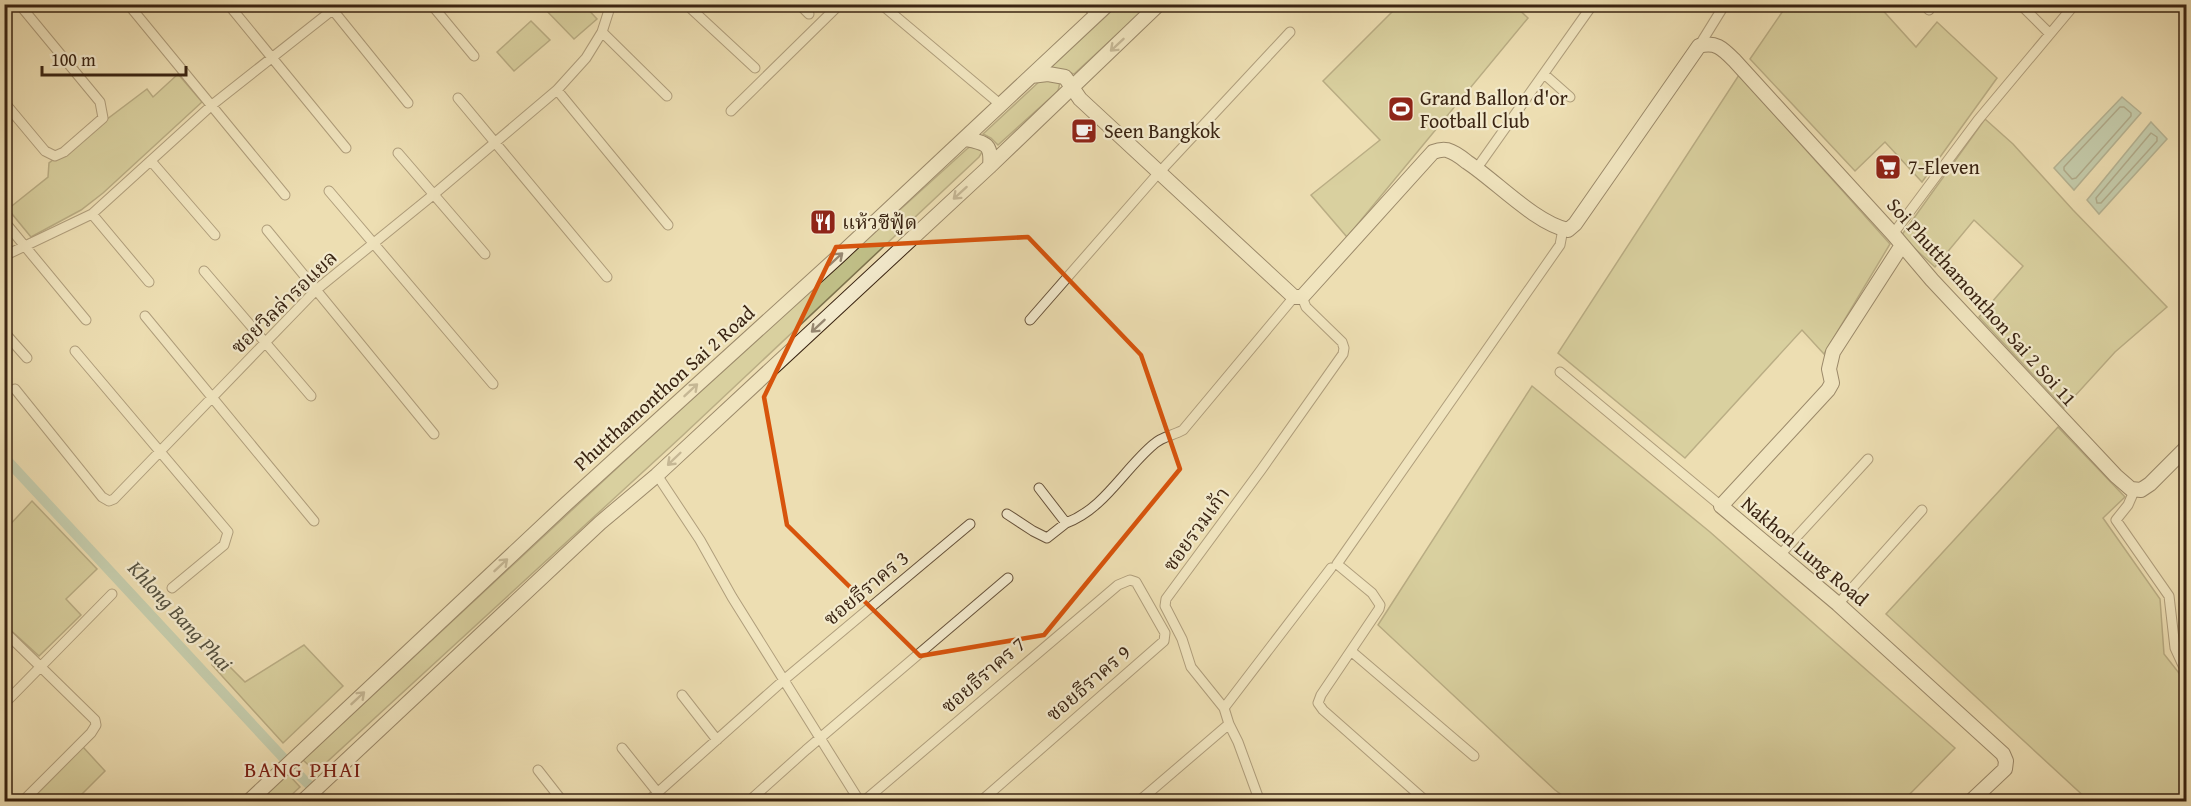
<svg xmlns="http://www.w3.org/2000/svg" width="2191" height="806" viewBox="0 0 2191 806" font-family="'Gentium Book Plus','Noto Serif Thai',serif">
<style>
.green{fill:#c0bf87;stroke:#7d724c;stroke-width:1.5}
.water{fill:#99bcaa;stroke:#737f6d;stroke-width:1.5}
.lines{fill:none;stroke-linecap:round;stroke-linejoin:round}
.shore{stroke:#6a705e;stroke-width:1.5}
.canal{stroke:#99bcaa;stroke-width:10}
.street-casing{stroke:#67523a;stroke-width:11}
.secondary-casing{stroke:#3a2412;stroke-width:16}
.street{stroke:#f3eacd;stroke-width:9}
.secondary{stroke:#f3eacd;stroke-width:14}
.oneway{stroke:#968770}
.marked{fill:none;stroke:#d7540d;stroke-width:4.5;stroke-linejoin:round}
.labels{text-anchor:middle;stroke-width:4.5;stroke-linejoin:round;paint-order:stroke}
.poi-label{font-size:20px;fill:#3a2412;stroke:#f3eacd;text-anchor:start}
.street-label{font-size:20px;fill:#3a2412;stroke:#f3eacd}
.water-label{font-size:21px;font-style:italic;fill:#565240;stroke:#f3eacd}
.quarter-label{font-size:22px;letter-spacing:1.5px;fill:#7a1f14;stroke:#f3eacd}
</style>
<rect width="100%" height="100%" fill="#eddeb2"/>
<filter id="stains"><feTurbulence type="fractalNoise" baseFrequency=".00333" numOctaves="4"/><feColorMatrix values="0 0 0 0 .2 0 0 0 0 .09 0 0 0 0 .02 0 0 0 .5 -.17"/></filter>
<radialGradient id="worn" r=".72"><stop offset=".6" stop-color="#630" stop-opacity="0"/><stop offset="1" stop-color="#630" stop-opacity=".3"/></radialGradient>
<path class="green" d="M544,5H584L597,19L574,39L542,6Z
M1118,5H1149L1074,74L1051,67Z
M1399,5H1514L1528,18L1347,237L1311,195L1380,140L1323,81Z
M1787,5H1878L1916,47L1937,22L1997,78L1922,182L1885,142L1855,171L1750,59Z
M531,21L550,40L514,71L497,52Z
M178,74L202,102L103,193L81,210L31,237L8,209L48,177L49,163L147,89L153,97Z
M1739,75L1890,244L1824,354L1802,330L1685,458L1558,353Z
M1042,79L1060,82L1058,91L998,145L991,138L983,134Z
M1985,119L2013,144L2073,210L2167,307L2115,352L2064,408L1979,317L2023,266L1974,220L1935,267L1901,236Z
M975,144L984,149L979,157L681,437L316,772L303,760L700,391L968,148Z
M1532,386L1710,532L1955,748L1903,801H1570L1555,790L1378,625Z
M2058,427L2125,497L2103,518L2160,599L2164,654L2186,682V801H2089L1886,614Z
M32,501L97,569L66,599L81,615L39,656L4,624L5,530Z
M304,645L343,686L283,743L212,665L222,659L245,682Z
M83,747L105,771L75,801L29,802Z
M288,774L300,787L285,801L259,802Z"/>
<path class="water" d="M2122,97L2141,113L2074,190L2054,168Z
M2151,122L2167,139L2099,214L2087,200Z"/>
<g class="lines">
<path class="shore" d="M2120,107H2124L2131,113V116L2076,178L2072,179L2064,170V167Z
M2151,133L2157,137V141L2101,203H2097L2096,198Z"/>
<path class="canal" d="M4,457L302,778L327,802"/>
<defs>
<path id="street" d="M128,4L285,195
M228,4L346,148
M328,4L408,103
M431,4L474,56
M686,4L755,68
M799,4L809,14
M881,4L1001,105
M1086,4L1096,15
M1924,4L1929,10
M2020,4L2050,34
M602,32L667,96
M1699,46L1725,4
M1544,74L1570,97
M557,90L668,225
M458,98L607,277
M4,102L45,151L55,156L64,152L103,118L100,102L19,4
M731,111L840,4
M398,153L485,254
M151,161L215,235
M1477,168L1593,4
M329,191L493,384
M92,214L149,282
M4,221L86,320
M267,230L434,434
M1893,234L1978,120L2075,4
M4,256L92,214L212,105L340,4
M204,271L311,396
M145,316L314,521
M1030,320L1155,177L1290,32
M4,332L27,358
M75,351L228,532L224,545L172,588
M1560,372L1721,506
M15,389L102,497L109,501L114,499L316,290L433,195L557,90L586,58L602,32L611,4
M657,475L700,540L732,597L860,802
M1039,488L1066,523C1104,509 1124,469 1154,444C1163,436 1172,436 1183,430L1294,297
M2135,489L2128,505L2116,520L2169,596L2175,648L2186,672
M1007,514L1033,531L1047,538L1066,523
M1779,556L1868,459
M1838,604L1922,510
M4,631L95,720L96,725L91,733L22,802
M1351,651L1474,756
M682,695L717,740
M4,704L112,594
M1224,708L1331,568
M622,748L658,793
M538,770L563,802
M458,799L460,802
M647,802L785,679L970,524
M748,802L806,750L1008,578
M863,802L1118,585L1130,580L1136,582L1165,633L1164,641L980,802
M1138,802L1229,724
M1260,802L1238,742L1229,724L1224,708L1191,667L1182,639L1165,606L1166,599L1261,470L1343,354L1344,348L1342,342L1306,307L1302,297
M1427,802L1323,710L1318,703L1321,695L1379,609L1380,605L1372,593L1337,564L1560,245L1563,229"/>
<path id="secondary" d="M1031,76L1048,74L1065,77L1080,99L1294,297H1302L1433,152C1438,150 1442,149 1447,150C1454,152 1461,157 1467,162C1496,181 1535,223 1568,230L1575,224L1699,46C1716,41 1723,49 1735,61L1893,234L1932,280L2116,476L2131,489L2141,490L2150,484L2186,448
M966,139C986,143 992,144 990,166
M1902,245L1833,352L1829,369L1832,383L1828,390L1721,506L1838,604L2003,754L2006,761L2005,769L1970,802
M248,802L566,504L839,256L1108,4
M302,802L600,523L657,475L990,166L1159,4"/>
</defs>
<use href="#street" class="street-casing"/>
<use href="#secondary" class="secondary-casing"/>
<use href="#street" class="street"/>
<use href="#secondary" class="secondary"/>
</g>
<defs><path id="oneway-shaft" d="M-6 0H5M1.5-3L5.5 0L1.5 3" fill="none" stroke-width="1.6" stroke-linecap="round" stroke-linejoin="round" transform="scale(1.5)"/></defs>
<g class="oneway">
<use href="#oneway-shaft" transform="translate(1117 45) rotate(137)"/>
<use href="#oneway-shaft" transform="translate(960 193) rotate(138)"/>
<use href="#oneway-shaft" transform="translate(836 259) rotate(-42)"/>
<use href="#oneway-shaft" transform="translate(818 326) rotate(137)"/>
<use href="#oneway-shaft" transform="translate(691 390) rotate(-43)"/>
<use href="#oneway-shaft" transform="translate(674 459) rotate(136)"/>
<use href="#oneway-shaft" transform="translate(501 565) rotate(-43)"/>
<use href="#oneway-shaft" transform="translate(358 698) rotate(-43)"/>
</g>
<path d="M0 0H2191V806H0ZM1028,237L1141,355L1180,469L1044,635L920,656L787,525L764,397L836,247Z" fill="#eddeb2" fill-opacity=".55" fill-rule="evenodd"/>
<path class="marked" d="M1028,237L1141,355L1180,469L1044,635L920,656L787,525L764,397L836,247Z"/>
<defs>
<symbol id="stadium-square" viewBox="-11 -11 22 22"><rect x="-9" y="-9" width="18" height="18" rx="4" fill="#8f2418" stroke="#f3eacd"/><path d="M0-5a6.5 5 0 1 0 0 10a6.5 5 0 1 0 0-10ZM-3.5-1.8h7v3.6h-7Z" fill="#fff"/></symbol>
<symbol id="cafe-square" viewBox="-11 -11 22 22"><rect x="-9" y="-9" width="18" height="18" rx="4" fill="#8f2418" stroke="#f3eacd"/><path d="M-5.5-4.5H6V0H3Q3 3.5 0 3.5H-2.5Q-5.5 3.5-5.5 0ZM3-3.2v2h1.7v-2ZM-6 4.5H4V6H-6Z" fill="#fff"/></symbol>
<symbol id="supermarket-square" viewBox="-11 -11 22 22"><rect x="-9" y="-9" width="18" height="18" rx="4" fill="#8f2418" stroke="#f3eacd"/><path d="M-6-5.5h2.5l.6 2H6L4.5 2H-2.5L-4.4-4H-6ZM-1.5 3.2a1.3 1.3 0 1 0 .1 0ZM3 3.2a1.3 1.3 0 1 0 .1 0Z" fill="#fff"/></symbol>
<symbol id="restaurant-square" viewBox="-11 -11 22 22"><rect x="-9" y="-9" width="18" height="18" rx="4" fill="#8f2418" stroke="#f3eacd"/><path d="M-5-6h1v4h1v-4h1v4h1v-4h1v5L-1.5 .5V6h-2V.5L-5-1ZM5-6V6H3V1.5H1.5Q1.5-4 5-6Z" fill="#fff"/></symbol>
</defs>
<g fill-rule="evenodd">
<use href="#stadium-square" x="1386" y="94" width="30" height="30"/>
<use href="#cafe-square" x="1069" y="116" width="30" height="30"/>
<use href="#supermarket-square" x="1873" y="152" width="30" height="30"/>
<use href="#restaurant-square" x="808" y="207" width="30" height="30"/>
</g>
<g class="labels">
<g class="poi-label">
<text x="1420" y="105">Grand Ballon d'or<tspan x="1420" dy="23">Football Club</tspan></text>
<text x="1104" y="138">Seen Bangkok</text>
<text x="1908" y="174">7-Eleven</text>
<text x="842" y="229">แห้วซีฟู้ด</text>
</g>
<g class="street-label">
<text transform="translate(284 302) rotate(-44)" y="7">ซอยวิลล่ารอแยล</text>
<text transform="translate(1982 302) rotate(48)" y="7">Soi Phutthamonthon Sai 2 Soi 11</text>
<text transform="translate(664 388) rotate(-42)" y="7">Phutthamonthon Sai 2 Road</text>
<text transform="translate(1196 529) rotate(-54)" y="7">ซอยรวมเก้า</text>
<text transform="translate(1805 551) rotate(40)" y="7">Nakhon Lung Road</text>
<text transform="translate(866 588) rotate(-40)" y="7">ซอยธีราคร 3</text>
<text transform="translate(983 675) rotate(-41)" y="7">ซอยธีราคร 7</text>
<text transform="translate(1088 683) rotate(-41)" y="7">ซอยธีราคร 9</text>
</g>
<g class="water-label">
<text transform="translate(180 616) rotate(47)" y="7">Khlong Bang Phai</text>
</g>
<g class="quarter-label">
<text x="303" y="777">BANG PHAI</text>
</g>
</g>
<rect width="2191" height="806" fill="none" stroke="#eddeb2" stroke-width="24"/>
<rect x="6" y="6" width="2179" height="794" fill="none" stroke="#3a2412" stroke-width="3"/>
<rect x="12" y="12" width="2167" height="782" fill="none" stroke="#3a2412" stroke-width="1.5"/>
<path d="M42 66v9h144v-9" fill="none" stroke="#3a2412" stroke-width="3"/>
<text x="51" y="66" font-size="18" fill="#3a2412" stroke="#f3eacd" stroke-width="4.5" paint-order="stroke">100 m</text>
<rect width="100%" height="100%" filter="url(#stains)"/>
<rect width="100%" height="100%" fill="url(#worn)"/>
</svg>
